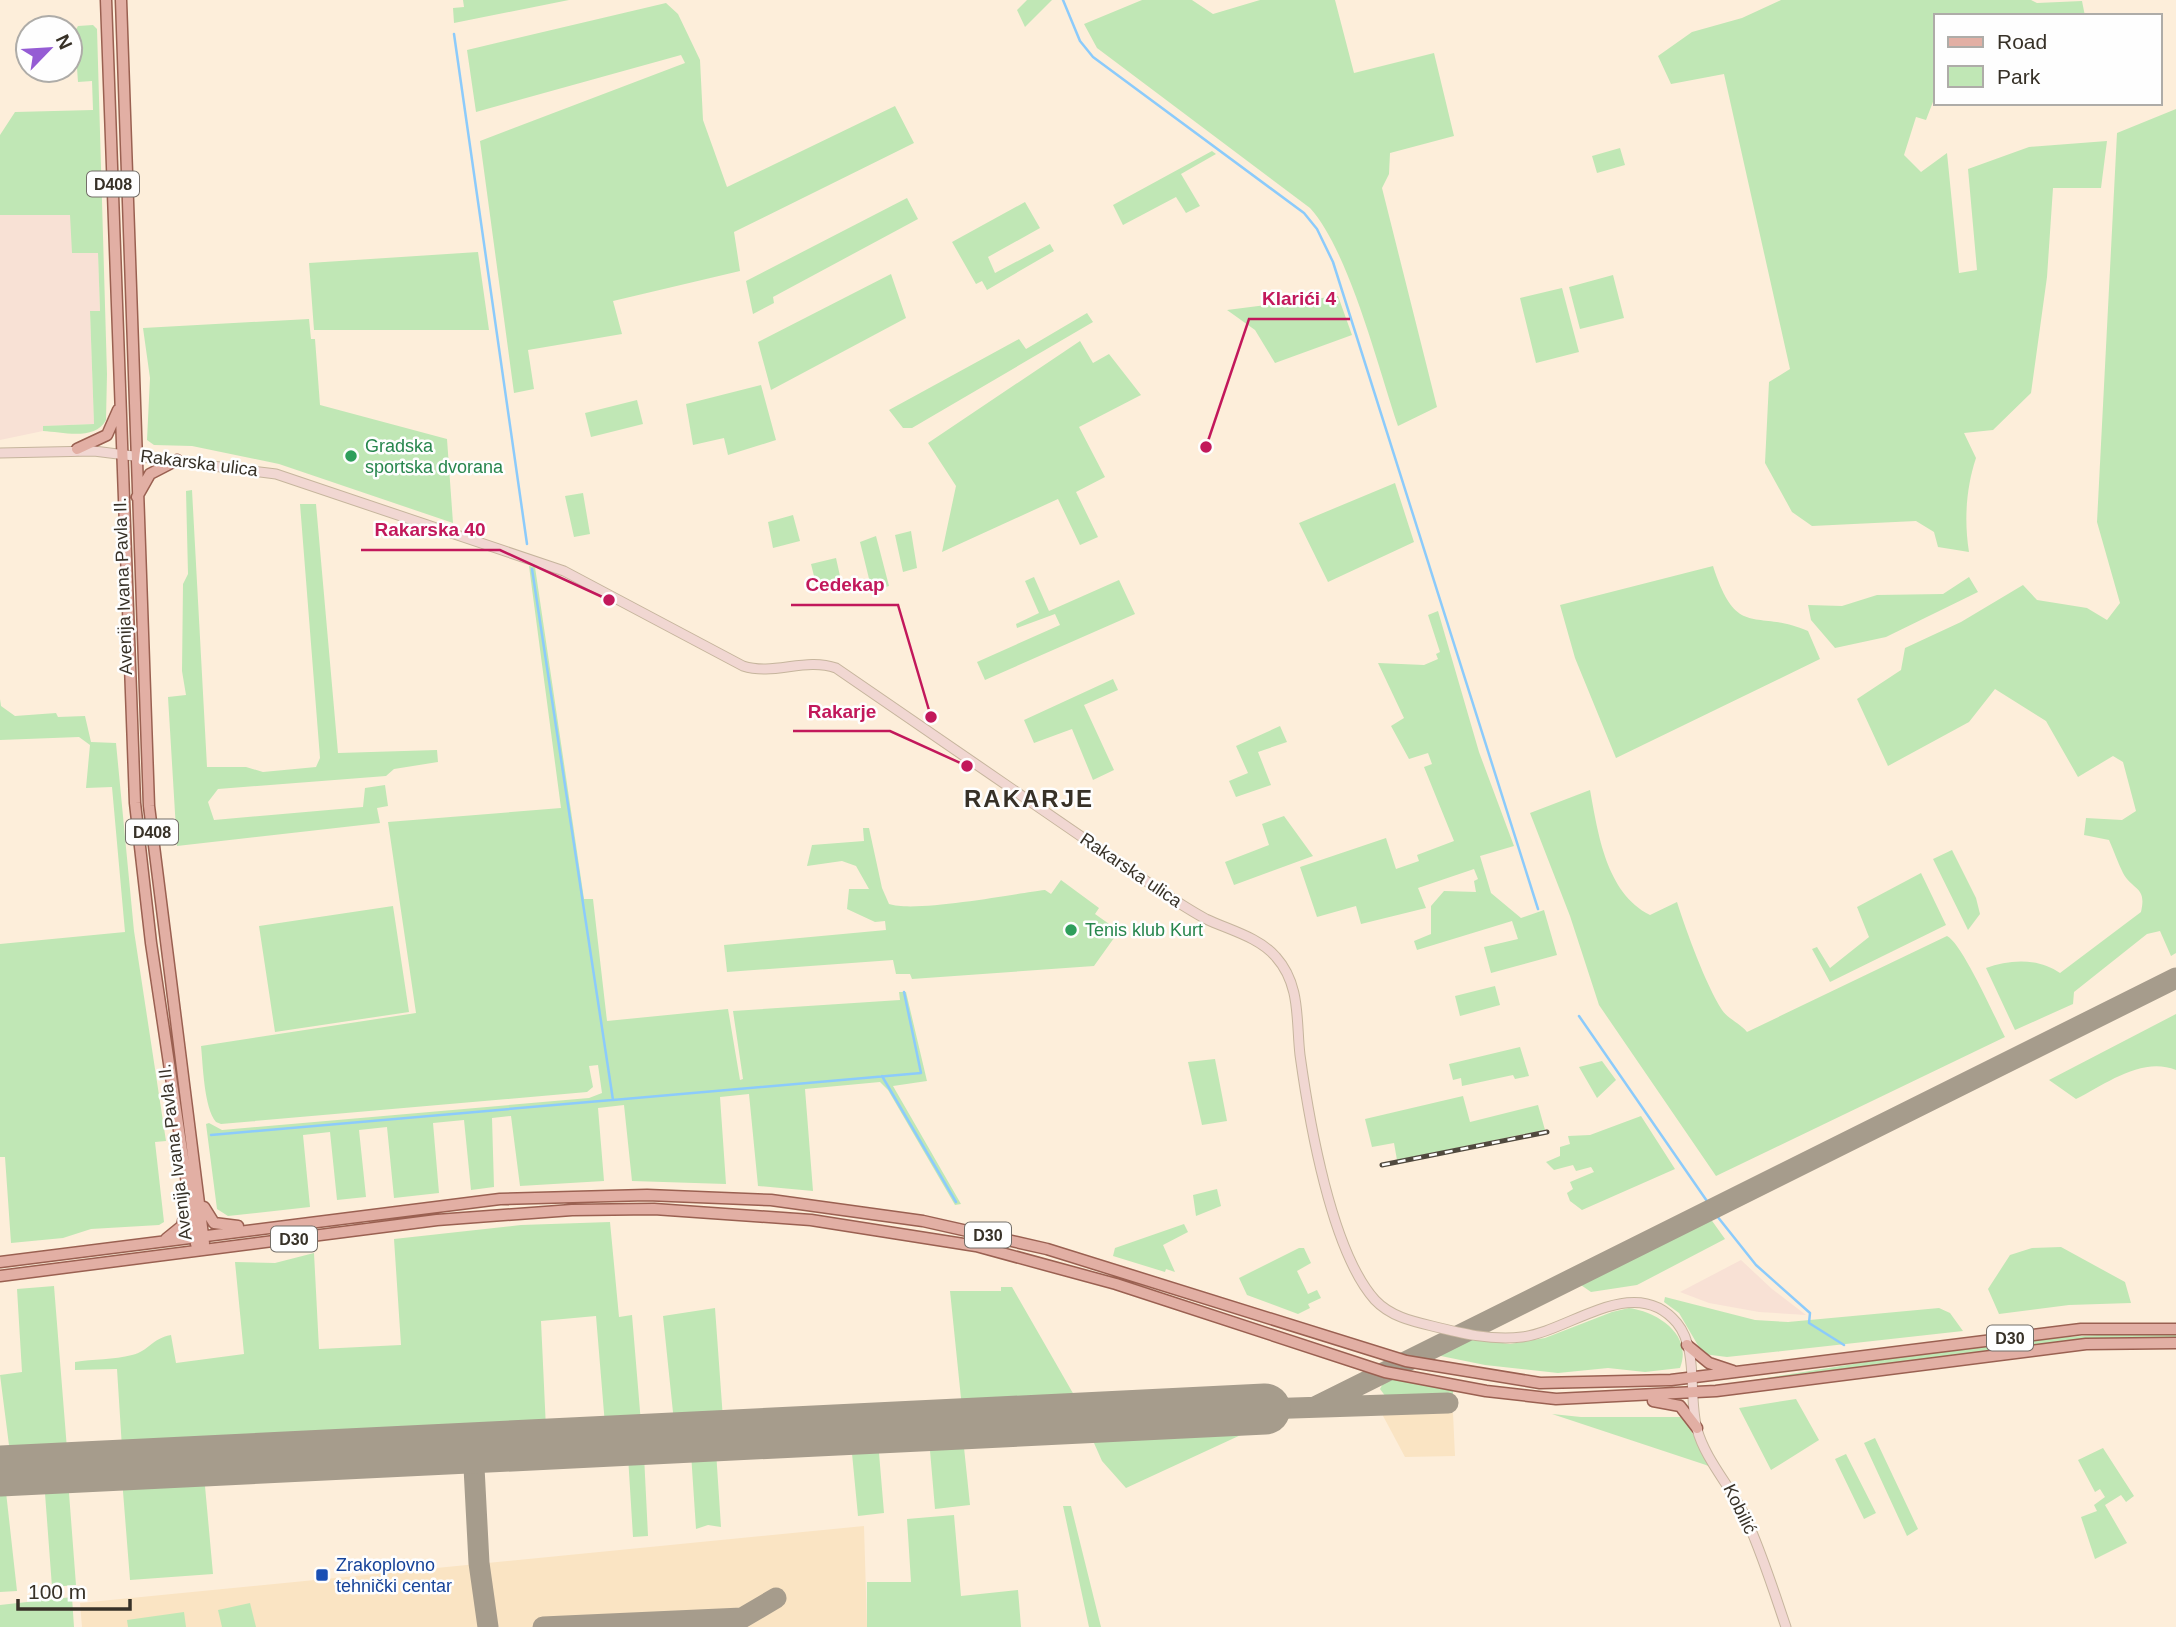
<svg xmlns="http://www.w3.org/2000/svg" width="2176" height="1627" viewBox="0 0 2176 1627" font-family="Arial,sans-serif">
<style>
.commercial{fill:#f8e1d5}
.built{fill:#fae4c3}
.green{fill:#c0e7b5}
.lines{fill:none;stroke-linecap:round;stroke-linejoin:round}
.stream{stroke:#8ccbfb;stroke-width:2.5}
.taxiway{stroke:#a69c8c;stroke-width:21}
.runway{stroke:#a69c8c;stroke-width:51}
.secondary-casing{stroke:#c6b59d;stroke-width:11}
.primary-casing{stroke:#9a6051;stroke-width:13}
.secondary{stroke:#f1d7d2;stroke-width:9}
.primary{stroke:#e2afa4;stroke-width:10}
.rail-casing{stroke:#50493e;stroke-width:5}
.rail{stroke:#fefefe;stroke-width:2.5;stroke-dasharray:8;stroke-linecap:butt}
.leisure-dot{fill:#2e9e5b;stroke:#fefefe;stroke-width:2.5}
.transit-dot{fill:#1a4fb4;stroke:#fefefe;stroke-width:2.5}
.labels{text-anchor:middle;stroke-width:5;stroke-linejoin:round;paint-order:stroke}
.shield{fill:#fefefe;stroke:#736e68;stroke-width:2}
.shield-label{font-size:16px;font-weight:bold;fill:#373127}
.leisure-label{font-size:18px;fill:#27864d;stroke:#fefefe;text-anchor:start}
.street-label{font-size:18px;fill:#373127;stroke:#fefefe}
.transit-label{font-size:18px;fill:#164399;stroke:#fefefe;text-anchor:start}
.district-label{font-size:24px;font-weight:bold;letter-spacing:2px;fill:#373127;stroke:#fefefe}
.leader{fill:none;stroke:#c2185b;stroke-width:2.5}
.callout-dot{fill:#c2185b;stroke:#fefefe;stroke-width:2.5}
.callout-label{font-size:19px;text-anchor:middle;font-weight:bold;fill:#c2185b;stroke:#fefefe;stroke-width:5;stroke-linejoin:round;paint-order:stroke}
</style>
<rect width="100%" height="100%" fill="#fdeeda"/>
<path class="commercial" d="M0,215H71L98,252L100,312H90L94,424L43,426V431L0,440Z
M1741,1260L1772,1289L1806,1315L1759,1312L1709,1303L1680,1292Z"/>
<path class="built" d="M1453,1413L1455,1456L1405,1457L1382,1414Z
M864,1526L867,1627H82L80,1603Z"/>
<path class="green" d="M463,0H569L454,23L453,8L464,7Z
M1027,0H1052L1025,27L1017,10Z
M1142,0H1192L1213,14L1260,0H1335L1354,73L1434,53L1454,136L1390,153L1389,174L1382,188L1437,407L1398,426C1378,367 1349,251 1310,208L1097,48L1084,24Z
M1781,0H2031L2037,3L2082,1L2085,16H1936V94L1926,120L1916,117L1904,155L1921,172L1947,153L1959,273L1977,270L1968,169L2029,147L2107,141L2101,188H2053L2047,277L2031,393L1993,430L1964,433L1976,458C1966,488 1964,521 1969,552L1938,547L1934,532L1916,521L1812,526L1792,512L1765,463L1769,382L1790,369L1724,74L1671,84L1658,56L1692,32L1742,18Z
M666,3L678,14L700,60L703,120L727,187L895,106L914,143L734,232L740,271L613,301L622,334L528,350L534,389L514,393L480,141L685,63L681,55L476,112L467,50Z
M93,25L97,29L107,374L106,420C95,441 63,432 43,431V426L94,424L90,311H100L98,253H72L70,215H0V135L15,112L93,110L92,81L78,82L77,68H70V40L78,26Z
M2176,109V953L2171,956L2160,931L2147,934L2074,992L2073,1004L2015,1030L1986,968C2010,959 2039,958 2060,973L2141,912C2147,886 2133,891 2123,873C2118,863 2114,851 2109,840L2084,835L2086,818L2122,820L2136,811L2123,762L2113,756L2078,777L2046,721L1995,689L1969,722L1888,766L1857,699L1901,670L1905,648L1961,622L2023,585L2037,600L2087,608L2107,620L2120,603L2097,522L2117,133Z
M1620,148L1625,165L1597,173L1592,156Z
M1212,151L1216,154L1181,174L1200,206L1186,213L1176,197L1123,225L1113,205Z
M907,198L918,219L773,297L774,303L753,314L746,281Z
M1025,202L1040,228L988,257L995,273L1050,244L1054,251L987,290L982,281L976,284L952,242Z
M478,252L489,330H314L309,263Z
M891,274L906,318L771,390L758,342Z
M1613,275L1624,318L1580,329L1569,287Z
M1562,288L1579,352L1536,363L1520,298Z
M1338,296L1352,335L1275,363L1255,330L1227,310Z
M1087,313L1093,322L912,428H903L889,410L1019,339L1026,349Z
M309,319L311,339H315L320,405L447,439L453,523L279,464L192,446L154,445L147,440L150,378L143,328Z
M1080,341L1093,363L1109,354L1141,395L1079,427L1105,477L1076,492L1098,537L1080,545L1058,499L942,552L956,486L928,443Z
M761,385L776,440L728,455L724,438L693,445L686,404Z
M637,400L643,424L591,437L585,413Z
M1395,483L1414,542L1328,582L1299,523Z
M192,490L207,767H246L263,772L316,767L320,758L300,504H316L338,753L437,750L438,762L394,769L386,776L218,789L208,802L214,820L363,807L365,788L385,785L388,806L377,808L380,823L177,846L168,697L186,695L182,671L183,584L188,574L186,491Z
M583,493L590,534L574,537L565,496Z
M793,515L800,541L773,548L768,522Z
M911,531L917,568L903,572L895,535Z
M876,536L889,586L872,591L860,542Z
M836,558L842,585L818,592L811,564Z
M529,566L535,567L584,899H593L607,1021L728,1009L740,1080L743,1079L733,1011L900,1000L899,992H906L927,1081L893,1086L961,1204L955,1205L888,1090L880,1082L805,1089L813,1191L758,1186L749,1094L720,1097L726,1184L632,1181L624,1105L598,1108L604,1181L520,1186L511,1116L492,1118L494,1187L471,1190L464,1120L433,1123L439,1193L394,1198L387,1127L359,1130L366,1197L337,1200L330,1132L303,1135L310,1207L228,1216L217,1209L206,1124L209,1123L222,1130L589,1098L602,1093L598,1065L589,1066L593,1087L587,1092L221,1124L216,1122C204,1108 203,1065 201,1046L416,1013L388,822L561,808Z
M1713,566C1737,641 1755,608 1808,631L1820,659L1616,758L1575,658L1560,605Z
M1034,577L1049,611L1119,580L1135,614L985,680L977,662L1060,625L1055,614L1017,628L1016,624L1039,613L1025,581Z
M1969,577L1978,592L1886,637L1835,648L1811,620L1808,605L1842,606L1877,595L1943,594Z
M1438,611L1479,752L1514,846L1480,856L1491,893L1521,918L1544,910L1557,955L1491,973L1484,947L1518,939L1512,921L1417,950L1414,941L1431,934V906L1444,891L1476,892L1474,881L1478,879L1474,869L1418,888L1426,908L1361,924L1356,906L1317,917L1300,867L1386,838L1396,869L1419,861L1417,855L1454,841L1424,767L1432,764L1428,753L1409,759L1391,726L1404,718L1378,663L1424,665L1438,659L1436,654L1440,652L1428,615Z
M1113,679L1118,690L1084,705L1114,770L1093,780L1072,729L1034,743L1024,720Z
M0,699L1,706L15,716L56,713L58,717L85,716L91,742L116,743L134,931L166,1141L155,1142L164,1222L159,1225L91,1229L63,1238L11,1243L5,1157H0V944L125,932L112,787L86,788L90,745L79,737L0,740Z
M1280,726L1287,742L1258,752L1271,785L1236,797L1229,781L1248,773L1236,746Z
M1590,790C1598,833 1606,893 1650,915L1677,902C1687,933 1705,983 1722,1010C1728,1019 1740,1023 1747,1032L1947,936C1962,943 1995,1018 2005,1037L1716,1176L1599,1005L1570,916L1530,813Z
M1284,816L1313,856L1234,885L1225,862L1269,845L1262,824Z
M863,828H869L882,888L889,904C915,913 1012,894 1045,890L1051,894L1061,880L1099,908L1095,914L1119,931L1094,966L912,979L910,974H896L893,960L727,972L724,945L886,930L885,921L875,922L847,909L849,889H869L856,866L842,861L807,866L812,845L864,841Z
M1952,850L1976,898L1980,914L1968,930L1933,859Z
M1921,873L1946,925L1830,982L1812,949L1817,947L1830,968L1869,937L1857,907Z
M393,906L409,1012L275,1032L259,926Z
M1495,986L1500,1005L1460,1016L1455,996Z
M2176,1014V1070C2142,1056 2106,1084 2076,1099L2049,1080Z
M1520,1047L1529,1076L1515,1079L1513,1075L1462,1086L1461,1078L1453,1080L1449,1064Z
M1215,1059L1227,1121L1202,1125L1188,1062Z
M1602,1061L1616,1080L1597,1098L1579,1067Z
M1463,1096L1470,1122L1538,1105L1545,1130L1397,1160L1394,1143L1372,1147L1365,1119Z
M1641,1116L1675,1169L1582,1210L1570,1201L1567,1193L1573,1189L1570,1182L1594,1172L1591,1167L1576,1171L1573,1165L1554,1170L1546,1162L1560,1156V1147L1570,1144L1568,1136L1590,1135Z
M1217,1189L1221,1206L1196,1216L1193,1195Z
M1710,1218L1725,1239L1637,1285L1591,1292L1578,1283Z
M610,1222L619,1317L632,1315L641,1423L605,1425L596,1316L541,1321L546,1429L122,1448L117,1369L75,1370V1362C93,1359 114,1360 132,1355C149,1351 151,1339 171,1335L176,1363L244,1354L235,1262L275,1263L314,1253L319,1349L401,1345L394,1239L521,1225Z
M1184,1224L1188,1232L1163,1245L1175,1272L1166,1269L1165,1272L1113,1256L1115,1248Z
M2061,1247L2125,1282L2131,1303L2069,1305L1999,1314L1988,1289L2010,1255L2032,1248Z
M1299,1248H1304L1311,1263L1297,1271L1308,1294L1317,1290L1321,1298L1308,1304L1310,1308L1298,1314L1247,1295L1239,1278Z
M54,1286L67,1449L10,1453L0,1375L22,1372L17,1289Z
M1001,1287H1012L1078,1402L962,1408L950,1291H1001Z
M1665,1297L1755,1320L1788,1322L1939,1308L1950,1313L1963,1331L1727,1357L1703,1354L1679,1313L1664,1302Z
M715,1308L723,1419L674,1422L663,1316Z
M1629,1308C1658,1312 1693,1335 1680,1368L1645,1372L1608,1368L1558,1373L1485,1365L1431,1354L1465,1338L1510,1344L1545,1338L1612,1312Z
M2127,1333L2176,1334V1340L1716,1386L1910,1355L2053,1338Z
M1387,1376L1453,1391V1398L1386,1397L1380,1389Z
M1796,1399L1819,1440L1771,1470L1739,1408Z
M1552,1414L1581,1417H1682C1694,1431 1699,1450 1709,1466Z
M1220,1426L1256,1428L1126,1488L1102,1461L1090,1434Z
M963,1438L970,1505L935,1509L929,1439Z
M1875,1438L1918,1529L1907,1536L1864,1443Z
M878,1441L884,1513L858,1516L851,1443Z
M2103,1448L2134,1496L2126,1502L2121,1495L2105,1505L2127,1543L2095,1559L2081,1517L2097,1511L2094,1505L2105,1497L2100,1489L2095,1492L2078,1460Z
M716,1451L721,1527L708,1525L696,1529L691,1453Z
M1846,1454L1876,1513L1864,1519L1835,1459Z
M644,1455L648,1536L633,1537L628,1456Z
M204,1475L213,1574L130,1580L122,1479Z
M44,1480H68L76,1585L52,1587Z
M0,1483H5L17,1591L0,1592Z
M1063,1506H1071L1101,1627H1089Z
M954,1515L961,1596L1018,1590L1021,1627H867V1582H911L907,1519Z
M72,1597L74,1627H0V1605Z
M250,1603L256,1627H222L218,1610Z
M184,1612L186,1627H128L127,1620Z"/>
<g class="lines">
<path class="stream" d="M1063,0L1080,41L1093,57L1304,213L1317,229L1333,262L1538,909
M454,34L527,544
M532,569L613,1100L921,1073L904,992
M1579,1016L1709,1204
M882,1076L956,1202
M211,1135L612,1100
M1717,1216L1756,1265L1810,1313L1809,1323L1844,1345"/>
<path class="taxiway" d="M1315,1407L2176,978
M1265,1409L1448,1403
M473,1448L479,1563L488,1627
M543,1627L742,1618L776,1598"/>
<path class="runway" d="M0,1471L1265,1409"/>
<defs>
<path id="secondary" d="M0,453L94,451L276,474L564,571L743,666C774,676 805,657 836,668L1162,892C1176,901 1191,911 1206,919C1229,930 1259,937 1276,957C1301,985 1296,1021 1300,1055C1309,1120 1331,1251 1375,1300C1390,1316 1411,1321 1432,1326C1460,1333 1492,1341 1522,1337C1570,1331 1635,1272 1677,1323C1699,1350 1688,1396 1697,1429C1705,1459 1730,1486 1744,1514C1761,1550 1773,1589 1786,1627"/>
<path id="primary" d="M106,0L135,803L151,943L196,1244
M121,0L149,806L204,1243
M77,449L107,435L118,410
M137,497L150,474L177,460
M204,1207L214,1223L238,1226
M166,1239L182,1226L186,1208
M0,1262L500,1199L647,1195L771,1200L923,1221L1047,1249L1406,1361L1540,1383L1671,1380L2081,1329H2176
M0,1276L437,1220L572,1210L654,1209L811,1220L976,1246L1116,1284L1385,1372L1486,1391L1556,1399L1716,1391L2086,1344L2176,1343
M1687,1345L1709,1363L1733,1371
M1653,1401L1680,1406L1697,1428"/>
</defs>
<use href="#secondary" class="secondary-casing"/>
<use href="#primary" class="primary-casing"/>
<use href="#secondary" class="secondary"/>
<use href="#primary" class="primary"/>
<defs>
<path id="rail" d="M1382,1165L1547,1132"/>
</defs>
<use href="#rail" class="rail-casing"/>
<use href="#rail" class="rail"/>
</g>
<g class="leisure-dot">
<circle cx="351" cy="456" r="7"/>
<circle cx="1071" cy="930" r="7"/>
</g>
<rect class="transit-dot" x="315" y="1568" width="14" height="14" rx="3.5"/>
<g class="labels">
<g class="shield">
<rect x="87" y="171.5" width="52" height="25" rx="5"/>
<rect x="126" y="819.5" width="52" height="25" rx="5"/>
<rect x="965" y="1222.5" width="46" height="25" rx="5"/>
<rect x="271" y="1226.5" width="46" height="25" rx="5"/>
<rect x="1987" y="1325.5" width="46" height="25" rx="5"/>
</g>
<g class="shield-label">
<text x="113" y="190">D408</text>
<text x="152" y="838">D408</text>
<text x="988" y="1241">D30</text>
<text x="294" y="1245">D30</text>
<text x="2010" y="1344">D30</text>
</g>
<g class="leisure-label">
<text x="365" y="452">Gradska<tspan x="365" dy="21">sportska dvorana</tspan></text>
<text x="1085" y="936">Tenis klub Kurt</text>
</g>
<g class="street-label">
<text transform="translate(199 463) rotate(7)" y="6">Rakarska ulica</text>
<text transform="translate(123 586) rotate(-92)" y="6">Avenija Ivana Pavla II.</text>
<text transform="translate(1131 870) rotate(34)" y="6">Rakarska ulica</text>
<text transform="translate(175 1152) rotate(-97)" y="6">Avenija Ivana Pavla II.</text>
<text transform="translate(1740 1509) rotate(64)" y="6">Kobilić</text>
</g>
<g class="transit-label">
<text x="336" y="1571">Zrakoplovno<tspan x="336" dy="21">tehnički centar</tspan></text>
</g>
<g class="district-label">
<text x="1029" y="807">RAKARJE</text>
</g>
</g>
<path class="leader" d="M1206 447L1249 319H1350M609 600L500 550H361M931 717L898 605H791M967 766L890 731H793"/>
<g class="callout-dot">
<circle cx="1206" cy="447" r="7"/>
<circle cx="609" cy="600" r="7"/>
<circle cx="931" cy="717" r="7"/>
<circle cx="967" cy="766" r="7"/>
</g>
<g class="callout-label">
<text x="1299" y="305">Klarići 4</text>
<text x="430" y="536">Rakarska 40</text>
<text x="845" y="591">Cedekap</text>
<text x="842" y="718">Rakarje</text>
</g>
<rect x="1934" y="14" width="228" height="91" fill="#fefefe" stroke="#aeaca8" stroke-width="2"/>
<rect x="1948" y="37" width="35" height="10" fill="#e2afa4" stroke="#aeaca8" stroke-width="2"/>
<text x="1997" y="49" font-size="21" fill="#373127">Road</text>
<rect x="1948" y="66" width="35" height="21" fill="#c0e7b5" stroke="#aeaca8" stroke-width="2"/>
<text x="1997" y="84" font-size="21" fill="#373127">Park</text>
<g transform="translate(49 49) rotate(65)"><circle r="33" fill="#fefefe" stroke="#aeaca8" stroke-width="2"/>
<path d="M0-5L12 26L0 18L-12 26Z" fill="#955cd4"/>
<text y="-10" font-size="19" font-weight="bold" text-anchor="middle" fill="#373127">N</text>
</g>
<path d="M18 1599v10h112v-10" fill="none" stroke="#373127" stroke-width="3.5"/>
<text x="28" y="1599" font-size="21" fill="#373127" stroke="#fefefe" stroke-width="5" paint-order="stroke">100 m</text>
</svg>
